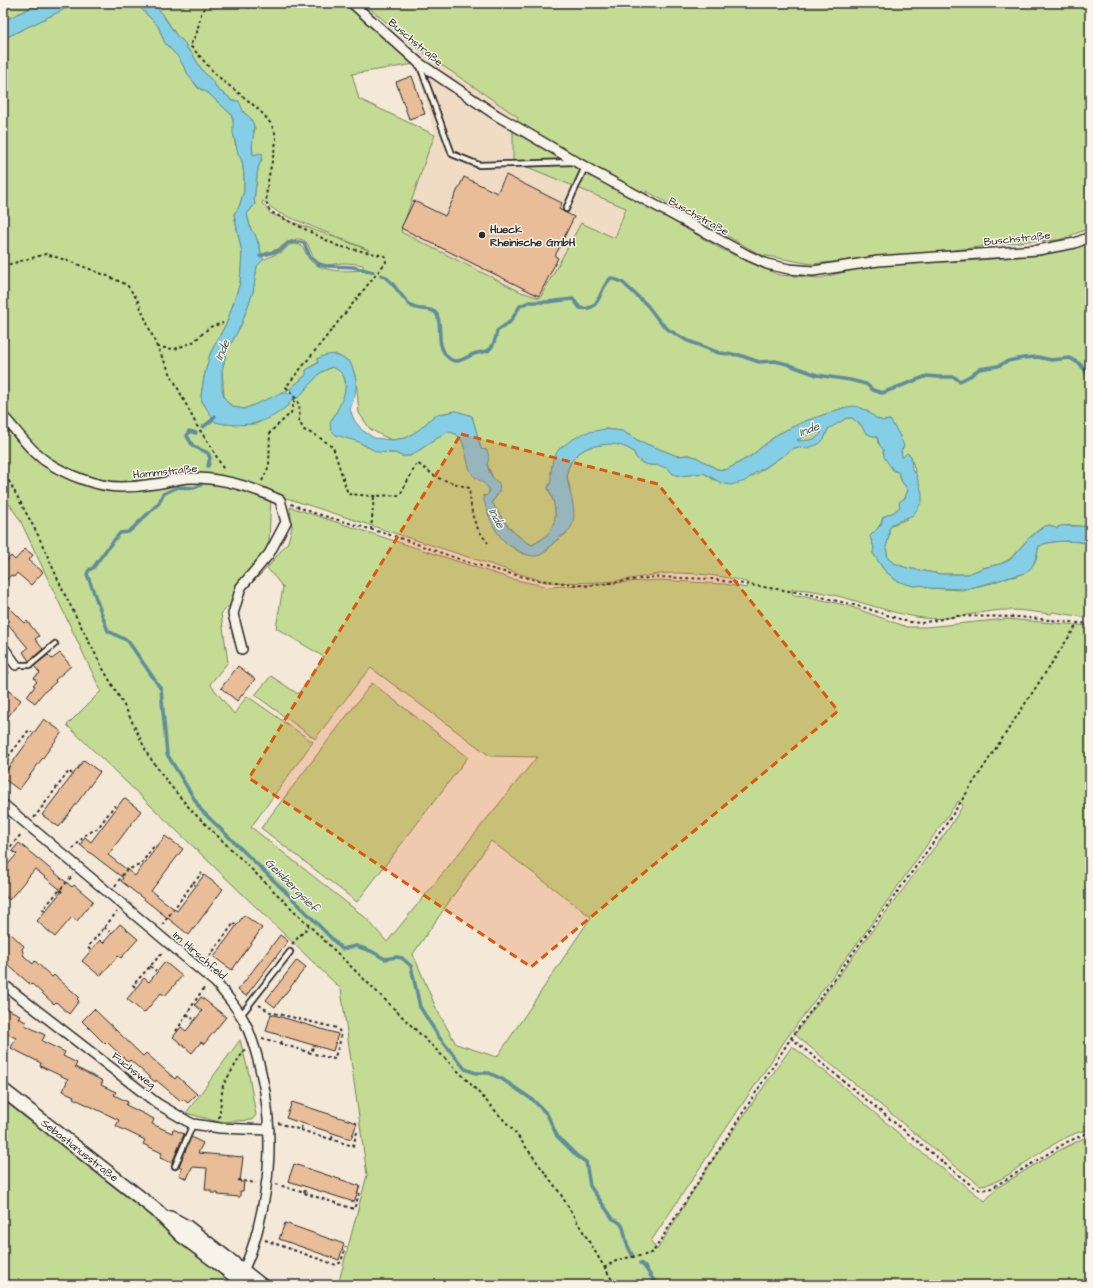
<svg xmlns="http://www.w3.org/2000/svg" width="1093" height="1288" viewBox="0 0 1093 1288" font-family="'Architects Daughter',sans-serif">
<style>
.built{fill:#f0dbc5}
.green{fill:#c3db92;stroke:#77835e;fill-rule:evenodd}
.water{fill:#85cfe6;stroke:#618d9b;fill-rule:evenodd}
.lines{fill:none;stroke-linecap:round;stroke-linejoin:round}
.stream{stroke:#618d9b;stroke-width:3.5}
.building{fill:#e8bd98;stroke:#2b2b2b}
.service-casing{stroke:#2b2b2b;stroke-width:8}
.minor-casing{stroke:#2b2b2b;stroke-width:12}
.secondary-casing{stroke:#2b2b2b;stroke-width:16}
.path{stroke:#2b2b2b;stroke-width:2;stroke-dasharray:3 3;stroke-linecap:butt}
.service{stroke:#f7f3e8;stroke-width:4.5}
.minor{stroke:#f7f3e8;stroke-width:9}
.secondary{stroke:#f7f3e8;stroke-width:13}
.marked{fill:#df570e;fill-opacity:0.2;stroke:#df570e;stroke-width:3;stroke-dasharray:8 5;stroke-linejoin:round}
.poi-dot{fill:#2b2b2b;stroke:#f7f3e8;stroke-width:1.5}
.labels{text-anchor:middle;stroke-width:3;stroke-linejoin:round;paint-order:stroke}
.street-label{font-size:11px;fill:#2b2b2b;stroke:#f7f3e8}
.poi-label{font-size:11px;font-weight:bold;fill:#2b2b2b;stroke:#f7f3e8;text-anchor:start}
.water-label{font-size:12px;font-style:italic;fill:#42545a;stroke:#f7f3e8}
</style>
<rect width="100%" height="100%" fill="#f4e8d8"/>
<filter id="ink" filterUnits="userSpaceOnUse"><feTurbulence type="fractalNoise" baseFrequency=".025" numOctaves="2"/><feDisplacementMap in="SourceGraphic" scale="8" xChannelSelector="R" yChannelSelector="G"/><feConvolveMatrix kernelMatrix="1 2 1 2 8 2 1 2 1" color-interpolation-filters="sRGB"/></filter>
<g filter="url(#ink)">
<path class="built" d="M421,51L518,117L513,130V161L626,208L615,238L581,223L541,298L521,292L401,232L427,154L435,135L415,64Z"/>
<path class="green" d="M3,3H41L3,21Z
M77,3H136L158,26L165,43L179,58L189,76L198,88L208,93L231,114L233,119L235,143L242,161L244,174V191L239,207L234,214L242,253L240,283L227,322L210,354L204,377L201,396L202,401L204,405L224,424H256L289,405L290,401L320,373L332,367C354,374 345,404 333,417L343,437L351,438L359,442L367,447L389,453H395L402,456H410L447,432C463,432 464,448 468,460C470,466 472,472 475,477L485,483L489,489V493L486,496H483L506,543L523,554L546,552L554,542L567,533C568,521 572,502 570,490C570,485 567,480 567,475C568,459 583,447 598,445C614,443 618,443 633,451C642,475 661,457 673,474L680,476L704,473L714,480L752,477L794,448L800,447L807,448L824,439L828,429L846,418H852L861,425L865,432L870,435L877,437L878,443L884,449L883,453L893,470L898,472L902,482L908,490L905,498L902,500L900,507L894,512L883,517C881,527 874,530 871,540L874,548L873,553L884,570L897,581L914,586L922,585L929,588L962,590L992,583L1005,578L1018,576L1031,568L1036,560L1039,546C1054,539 1073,541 1089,543L1090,540V618L1053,612L1051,614C1032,612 1013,608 993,611C972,613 945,621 923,618C879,612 837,590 792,589L793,595L805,596L849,606L907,627H926L1006,619L1090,626V1129C1065,1134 1042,1152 1022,1165C1009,1174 996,1185 980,1185L945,1158L799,1038L795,1034L949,828L963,805L958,801L864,934L786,1039L651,1241L657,1250L710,1164L792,1046L837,1081L916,1148L985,1201L998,1187L1056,1152L1090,1135V1285H338L367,1175L341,989L67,725L101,691L20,520L3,495V39ZM271,493L545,582C572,583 598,583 625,580C637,578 649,575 661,574C683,571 728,576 749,583L747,588L724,584L659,580L549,587L512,579L290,507L292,527L288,542L268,567ZM267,568L283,587L276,628L324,657L298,694L271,676L255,695L315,739L361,679L371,668L490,756L537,757L387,942L366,918L251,827L313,742L247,696L234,714L210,684L228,662L221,614ZM491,841L591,917L497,1057L456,1044L436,1008L413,954Z
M153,3H348L415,64L352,74L359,99L435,135L427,155L401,232L521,292L540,298L581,223L615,238L626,208L513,161V130L518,117L421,51L363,3H1090V228L1059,240L1028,241L930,253L812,264L761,255L646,191L651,208L723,250L779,275L820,278L877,264L966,261L1041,255L1090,241V528C1083,526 1065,524 1058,527L1057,529L1050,525L1045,526L1041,528L1028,539L1010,559L1000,564L983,568L968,574H940L907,568L894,563L888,559L886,547L889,535V529L892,525L907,519L920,486L918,483L911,456L905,455L902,458L900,436L890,420L883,421L876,418L866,410L843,408L803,422L778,434L752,455L726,470L717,469L696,457L688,455L677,456L639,441L622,431L605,429L551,471L552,481L548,488C560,513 559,532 532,545C513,535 502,520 492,502L499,493L481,449L472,416L456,411L435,415L420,429L406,438L392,440L381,435L370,429L359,413L356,378L350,362L335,354L312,366L306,375L290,389L272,398L244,409L234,407L228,403L224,397L222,370L227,351L241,325L253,292L257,266L263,260L278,253H281C286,249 289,243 296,244C306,245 305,257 312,262C326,273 346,271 363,270V265C357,264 350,263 344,263C337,263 329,266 322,264C313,260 311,252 308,245C302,233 287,242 281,247C276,251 269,251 263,254L261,252L258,241L251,230L247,214L255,204L254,200L258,168L262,159L258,154L253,155L252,141L255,128L250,118L244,113L236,101H231L229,97L218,90L213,82L202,70L191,52L187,49L185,43L177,36L162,13ZM263,201L279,213L369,250L271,214L262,203Z
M821,432V434C815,441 808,440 799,441L797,440L807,435Z
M372,683L468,757L357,902L261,828Z
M240,1040L248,1070L256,1115L252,1120L219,1122L186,1113Z
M3,1100L239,1285H3Z"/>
<path class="water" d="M41,3H77L3,39V21Z
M136,3H153L156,6L177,36L185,43L187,49L191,52L202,70L213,82L218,90L229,97L231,101H239L244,113C262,123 249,139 253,155L260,153L263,154L258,168L254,200L255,204L247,214L251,230L255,234L261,252L263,254V260L257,266L253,292L241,325L227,351L222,370V389L224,397L228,403L234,407L244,409L282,393H289L291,392L290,389L306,375V370L318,363L317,359C331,351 337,355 350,362C358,380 358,390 350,409L354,420L362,430L374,438L392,440L406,438L420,429L435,415L456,411L472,416L481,449L487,450C489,456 489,459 487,465C490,473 491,478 499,483C501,492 497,495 492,502C502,520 513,536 532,545C559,532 560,512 548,488L551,481V471L553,459L559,449L570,441L584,433L605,429L622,431L639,441L677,456L688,455L696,457L717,469L726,470L751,456L778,434L803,422L843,408L853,406L859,407L866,410L876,418L883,421L890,420L900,436V439L902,441L904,446L901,451L902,458L907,453L911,456L912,470L916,474L922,493V502L913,515L892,524L889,529V535L886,547L888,559L894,563L907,568L940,574H968L983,568L1000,564L1010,560L1028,539L1045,526L1050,525L1057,529C1062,523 1066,527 1073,526C1080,526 1082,526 1090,528V543C1074,541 1053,539 1039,546C1036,556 1035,567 1025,573L967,589L929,588L922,585L914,586L897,581L884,570L873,553L874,548L870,536L881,525L883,517L894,512L900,507L899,502L905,498L908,490L902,482L898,472L893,470L888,463L884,457L883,449L880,446L877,437L870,435L865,432L861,425L852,418H847L828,429L824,439L819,444L807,448L800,447L794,448L766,467L755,473L745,481L739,483L730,485L721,483L704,473L680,476L673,474C661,457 643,475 633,451C618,443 612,443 595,446C582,447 566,462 567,476C568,490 579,514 571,527C566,535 559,537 553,543C549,547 546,552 540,555C532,558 524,554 517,550C513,547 508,545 505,542C493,530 486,511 483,495L486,496L489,493V489C484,481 474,479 471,472C464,459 468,432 447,432L410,456H402L395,453L377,452L359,442L336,435L331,430L330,423C338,408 360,376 331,367L320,373L298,398L295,397C291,400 289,405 285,408C264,425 241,428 215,422L202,401L201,396L204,377L210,354L227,322L240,283L242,253L234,214L239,207L244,191V174L242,161L238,153L233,133V119L231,114L208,93L199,88L189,76L179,58L165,43L158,26ZM821,432V434C815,441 808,440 799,441L797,440L807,435Z"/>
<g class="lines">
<path class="stream" d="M260,256L281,250L288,243L299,242L304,243L310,257L318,264L326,266L353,267L373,272
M381,275C392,278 402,300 413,307C421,311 431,307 436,313C443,322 436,342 445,354C456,369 465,356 477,353C481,352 486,352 489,350C494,346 496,337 497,331L510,322L520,306L529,302H547L573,299L580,308C602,312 598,288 611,278L622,282L647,305L660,322L669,330L686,340L719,353L739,355L759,362L775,361L787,364L817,375L850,380L866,384L873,390L882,393L927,376L938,377H954L960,381L970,376L979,369L998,366L1008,361L1023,358L1038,357L1051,360L1070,358L1080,364L1090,377
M203,427L211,421L215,416
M196,433L189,431L187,436L193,446L208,453L210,458L208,466
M201,485L194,488L178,487L163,494L159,503L132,529L128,532L120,533L106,550L93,568L89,570L87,574L108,631L128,641L161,689L167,754L201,810L299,905L342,949L356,946L371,951L385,959L396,957L402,958L411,966L420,1007L439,1037L465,1069L476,1073H489L502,1079L533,1100L547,1114L557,1136L577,1156L586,1162L590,1186L613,1219C625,1224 623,1229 626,1240C627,1246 630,1251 633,1256
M640,1263L644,1266L657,1285"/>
</g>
<path class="building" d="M412,76L425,114L409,119L396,82Z
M506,175L562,203L559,209L574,217L555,256L558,258L539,296L401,228L414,201L445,216L464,177L497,193Z
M25,549L33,555L29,560L43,572L31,585L17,573L14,577L11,575L3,584V565L11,556L15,560Z
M3,601L25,623L27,621L39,636L35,639L43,649L29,661L23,652L28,648L3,618Z
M60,653L71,666L55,680L56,682L42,694L35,703L27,697L35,686L33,685L37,682L34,678L40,673L34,666L48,655L52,659Z
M238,666L255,679L237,701L221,688Z
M3,687L21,700L3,723Z
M44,719L62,732L19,790L3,778V766L7,770Z
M84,760L100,772L59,827L42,815Z
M124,798L141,811L108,855L135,876L165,836L183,849L151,891L177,911L204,875L223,889L189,935L121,881L123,878L80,845L85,837L91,842Z
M19,843L72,887L74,885L93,901L77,921L72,917L55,937L37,921L62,891L35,869L9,900L3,894V870L17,854L12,851Z
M244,915L262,928L232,970L214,957Z
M120,924L138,939L121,958L118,956L100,976L82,961L100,940L103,943Z
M3,929L8,934L9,932L24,946L22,949L24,956L33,964L35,961L52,977L54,975L79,997L77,999L79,1001L69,1014L56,1002L54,1004L32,984L31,985L8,965L3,970Z
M280,935L288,941L246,996L238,990Z
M297,960L306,967L275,1007L266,1000Z
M165,962L182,976L165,996L161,993L144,1013L127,999L144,978L149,982Z
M201,997L226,1017L204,1044L201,1042L192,1053L173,1037L181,1027L186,1031L202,1011L195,1005Z
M3,1007L20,1015L18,1018L26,1022L25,1025L45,1035L42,1041L65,1052L63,1056L77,1063L75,1067L103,1081L101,1085L116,1092L114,1095L128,1102L126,1105L154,1119L152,1124L172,1133L173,1129L184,1134L172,1163L160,1158L162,1153L143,1144L145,1140L116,1126L119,1120L73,1098L74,1096L63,1091L68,1079L40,1066L41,1063L11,1048L16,1038L3,1032Z
M94,1009L143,1056L146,1053L175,1079L177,1076L197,1094L188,1103L183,1099L181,1101L156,1080L155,1082L130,1060L128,1062L107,1042L105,1044L82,1021Z
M271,1014L338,1034L333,1051L266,1031Z
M292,1102L357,1123L351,1139L286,1118Z
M191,1137L203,1143L198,1153L243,1157L240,1182H244L243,1191H240V1197L218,1195V1193H211V1190H205L207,1168L192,1167L187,1179L179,1175L182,1168L179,1166Z
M294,1164L360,1186L354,1202L288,1181Z
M285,1223L344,1244L339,1260L279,1239Z"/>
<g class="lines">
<defs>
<path id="service" d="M420,66L452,154L479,165L573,162
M566,209L585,167
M16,665H30L55,644
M241,1015L290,952
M175,1166L193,1124"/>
<path id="minor" d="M352,3L419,63L496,115L592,171L747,255L767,264L789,269L813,271L878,261L1038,250L1075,243L1090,237
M3,416C17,431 30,451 47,462C67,475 97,487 121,487C132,487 143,486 154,484C166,483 178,478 190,478C222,477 252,487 280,500L286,522L269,554L241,587L233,614L242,649
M3,647L16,665
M3,804L216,983C228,997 240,1011 247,1027C256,1048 261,1070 265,1092C272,1140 270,1180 258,1228C254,1244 249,1261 240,1276
M3,984L158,1104L187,1121L193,1124L220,1128L269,1130"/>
<path id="secondary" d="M3,1090L156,1210L181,1235L247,1285
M170,1218L187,1227L261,1285"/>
</defs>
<use href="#service" class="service-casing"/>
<use href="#minor" class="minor-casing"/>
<use href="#secondary" class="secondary-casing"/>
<path class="path" d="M208,3L201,14L197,32L190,46C201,56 209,69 220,78C237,94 277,116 276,141C274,156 264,190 267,203C267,207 269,209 271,212L338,246L385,256L386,262L286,387C298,401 301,402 299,421L304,430L317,436L333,447L348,494L374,496L400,495L417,463L438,478L469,488C472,514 471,522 488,543
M242,3C249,11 257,6 265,3
M3,266L46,254L69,261L110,277L127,285L137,299L157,347L197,426L210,445L224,470
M157,347L175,349L193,342L210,327L223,323
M3,470L38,535L65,595L102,667L126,709L148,755L169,784L192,811L466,1079L514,1131L560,1193L615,1285
M262,481L269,466L270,432L291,413L295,397
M291,504L314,513L394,536L470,563L531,579L588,586L655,577L711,579L809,594L862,607L909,622L921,623L957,616L1019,617L1090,624
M371,530L374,496
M3,679L9,672
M7,758L11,762
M3,759L7,758L29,730L32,732
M34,818L69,771L72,774
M73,849L85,835L98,828L114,806L116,807
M3,856L22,833
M193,883L202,873
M115,886L126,870L140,865L155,845L156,846
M60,890L64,894
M45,911L43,909L73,875
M162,925L193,883L195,885
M104,927L110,932
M292,944L309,926
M90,950L88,947L117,912
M206,961L234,923L235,925
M150,966L156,971
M135,987L133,985L163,952
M259,1005L270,1012L337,1028C345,1035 337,1050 334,1059L311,1053
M187,1014L193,1019
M176,1031C186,1017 194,1001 205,987
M262,1038L311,1053L313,1047
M791,1038L972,1186L981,1190L992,1188L1067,1142L1090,1132
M281,1044L283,1038
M219,1118L223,1085L245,1049
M278,1123L353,1146L357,1132
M301,1129L302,1125
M332,1139L333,1135
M238,1180L256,1183
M276,1184L354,1209L360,1192
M304,1193L306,1188
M265,1240L336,1265L341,1262L346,1246
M604,1268C610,1264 615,1261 622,1259C633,1256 643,1257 653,1252L791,1038L941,832L1078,623"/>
<use href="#service" class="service"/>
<use href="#minor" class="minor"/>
<use href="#secondary" class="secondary"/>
</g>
</g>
<path class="marked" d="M461,434L658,484L838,711L531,967L249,778Z"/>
<circle class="poi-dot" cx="482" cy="235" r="4"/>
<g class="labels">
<g class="street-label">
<text transform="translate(416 42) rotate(40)" y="4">Buschstraße</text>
<text transform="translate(699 216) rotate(29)" y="4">Buschstraße</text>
<text transform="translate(1017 238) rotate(-6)" y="4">Buschstraße</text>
<text transform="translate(165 471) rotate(-6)" y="4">Hammstraße</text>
<text transform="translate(200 955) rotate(41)" y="4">Im Hirschfeld</text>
<text transform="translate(134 1070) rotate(38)" y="4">Fuchsweg</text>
<text transform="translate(80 1150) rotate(38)" y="4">Sebastianusstraße</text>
</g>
<g class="poi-label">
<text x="490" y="233">Hueck<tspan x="490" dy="13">Rheinische GmbH</tspan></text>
</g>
<g class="water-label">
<text transform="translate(222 350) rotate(-67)" y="4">Inde</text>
<text transform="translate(809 429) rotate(-20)" y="4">Inde</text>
<text transform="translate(497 518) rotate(63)" y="4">Inde</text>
<text transform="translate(292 885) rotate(45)" y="4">Geisbergsief</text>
</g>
</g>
<rect width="1093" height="1288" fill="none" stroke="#f7f3e8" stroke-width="16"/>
<rect x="8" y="8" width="1077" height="1272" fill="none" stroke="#2b2b2b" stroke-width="1.5" filter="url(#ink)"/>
</svg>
